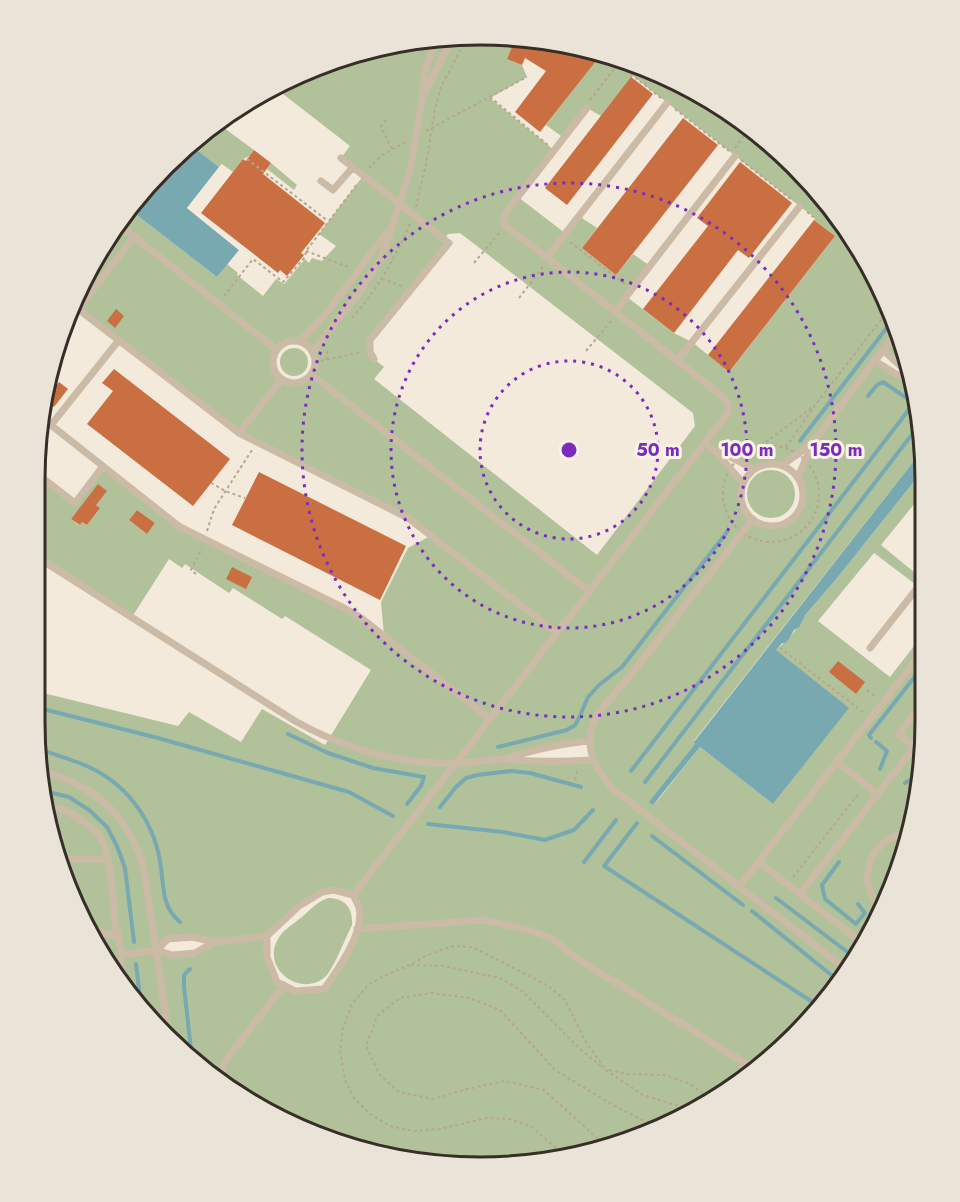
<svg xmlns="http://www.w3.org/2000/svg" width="960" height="1202" viewBox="0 0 960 1202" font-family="Jost,sans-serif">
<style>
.green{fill:#b1c29a;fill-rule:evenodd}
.water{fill:#78a9b1}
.pier{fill:#f3eadb}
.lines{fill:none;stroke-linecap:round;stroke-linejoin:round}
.stream{stroke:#78a9b1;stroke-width:4}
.building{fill:#ca6f41}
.path{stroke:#b7a590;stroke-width:2;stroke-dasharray:3 3;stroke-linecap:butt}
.service{stroke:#cbbba6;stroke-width:7}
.ring{fill:none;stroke:#7b2cbf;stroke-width:3;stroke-dasharray:3 6}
.rim{fill:none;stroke:#372e27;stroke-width:3}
.centre{fill:#7b2cbf;stroke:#faf3e7;stroke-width:3}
.ring-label{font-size:18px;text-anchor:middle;font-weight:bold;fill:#7b2cbf;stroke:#faf3e7;stroke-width:6;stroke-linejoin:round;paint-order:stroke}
</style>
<rect width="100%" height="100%" fill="#f3eadb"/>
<path class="green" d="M509,35L516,37L507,59L522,65L527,77L490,98L554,150L518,197L565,233L579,216L597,228L582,248L616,275L633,254L650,266L627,297L674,333L692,342L729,372L835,236L814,220L815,218L633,76L601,116L587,108L564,138L546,125L602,52L607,56L609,55L677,81L751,127L815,187L866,258L910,364L912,377L884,350L875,361L914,385L924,448L694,741L696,743L654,805L700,747L773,804L848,708L775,651C780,646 782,644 787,640C791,637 804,618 806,614L838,577L924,469V492L881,545L920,577L915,584L874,553L818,621L890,677L921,637L919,700L915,706L919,710L917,809L891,893L834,993L773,1057L702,1108L595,1152L480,1167L364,1152L257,1108L165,1037L94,944L50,837L35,722V691L178,726L189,712L241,742L262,709L325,745L371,670L285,616L282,619L233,588L229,593L185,564L182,568L169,559L132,617L35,556V479L39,475L75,503L103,466L180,527L344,608L384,635L381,602L408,548L430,536L408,518L239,433L78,309L92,292H78L94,257L129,209L217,277L227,264L238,273L237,275L263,296L276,279L284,284L305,259L309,263L312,258L322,261L336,246L319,234L363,176L341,158L350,146L274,87L337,58L422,38ZM460,233L693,413L695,426L597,555L374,379L384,367L374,359L370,340L449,243L444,239L448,234ZM291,341C306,342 319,352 315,368C313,374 308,379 302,381C276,392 260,352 291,341ZM815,439L798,478C802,485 803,492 802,500C796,538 732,534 743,483L717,452L753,469C763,465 771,462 782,465ZM90,495L96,505L100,508L87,525L82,522L79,525L71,519ZM137,510L155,523L147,534L129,520ZM591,741L593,760L505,759ZM334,890L353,895L359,909L357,929L324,989L295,991L277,982L267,957V936L299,906ZM193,937L213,942C192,955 182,958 158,950L168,939Z
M220,125L254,150L250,156L243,159L233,172L222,164L219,167L193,147Z
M271,163L297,185L294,190L267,169Z
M280 362a14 14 0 1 1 28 0a14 14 0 1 1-28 0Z
M747 494a24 24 0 1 1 48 0a24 24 0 1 1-48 0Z
M328,898C345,898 353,908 352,925C346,937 335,965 327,975C303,1000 260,969 278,939C283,930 293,924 302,917C310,910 318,901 328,898Z"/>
<path class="water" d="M193,147L219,167L187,208L239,250L217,277L129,209L145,187Z
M924,448V469L838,577L806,614L799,627L794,630L789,639L785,643H782L776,650L849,708L773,804L700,747L653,805L649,802L695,744L694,742Z"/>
<path class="pier" d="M221,165L222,168L191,208L241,247L239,250L187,208Z"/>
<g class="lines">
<path class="stream" d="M800,441L892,321
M35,707L158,738L349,792L393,816
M288,734L328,753L373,768L424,777L421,786L407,804
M871,738L869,735L920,670
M876,742L887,751L880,769
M498,747L567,730L575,725L579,718L588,697L599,685L622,667L727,532
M38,750L45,751C61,757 78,761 93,769C131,788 156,826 161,868C164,889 162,907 180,922
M631,771L914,403L883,382L877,385L868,396
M645,782L920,424
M905,783L918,775
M44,791L69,797L89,810L107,827L117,846L125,868L134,942
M440,807L456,787L466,778L477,775L511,771L530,773L581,787
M637,823L604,866L820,1007
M428,824L503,832L545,840L574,830L593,810
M652,836L743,905
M584,862L616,820
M839,862L822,885L825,899L856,924L865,913L858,904
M776,898L854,957
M752,911L840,982
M136,964L141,1005
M190,969L184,975V987L192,1058
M792,1031L795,1034"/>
</g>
<path class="building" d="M516,37L596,50L603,52L540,132L515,112L546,71L525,58L522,65L507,59Z
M631,77L653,94L567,205L545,188Z
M683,118L718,145L616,275L582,248Z
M254,150L271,163L263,174L325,223L301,253L304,255L287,276L280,270L278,273L201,213L243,159L246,161Z
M740,162L792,203L749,258L738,250L674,333L643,309L708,226L697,218Z
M814,220L835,236L729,372L708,355Z
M116,309L124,316L115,328L107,321Z
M114,369L230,459L193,506L87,424L113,391L102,383Z
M59,382L68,389L54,407L46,400Z
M259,472L406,546L380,600L232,525Z
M98,484L107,491L96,505L100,508L87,525L82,522L80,525L71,519Z
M137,510L155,523L147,534L129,520Z
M232,567L252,577L246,589L226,579Z
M838,661L865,682L856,694L829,672Z"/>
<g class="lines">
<path class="path" d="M609,55L608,56L661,98
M644,84L661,74
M490,97L548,145
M590,100L618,64
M675,109L729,151
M386,120L381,127L392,149
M426,131L527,77
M735,148L751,127
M247,159L328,221
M741,160L793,201
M369,168L381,156L405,142
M416,207L426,164L435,109L441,87L467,37
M807,212L815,218
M570,242L625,284
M306,251L351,268
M474,263L499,233
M382,279L402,286
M224,296L253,259L283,282L305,257L306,251L358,183
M519,298L543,267
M352,318C377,290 395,258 410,224
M586,351L611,321
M326,360L328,348
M315,362L362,352
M723 494a48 48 0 1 1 96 0a48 48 0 1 1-96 0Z
M761,446L814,406
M786,447L816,404L888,311
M211,483L225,491L245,498
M207,531L214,509L252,450
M196,574L191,570L202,548
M780,648L863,712
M867,690L876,697
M575,780L577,771
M793,877L860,792
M411,965L443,966L500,978L522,991L581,1050L602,1067
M609,1070L628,1074L665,1075L688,1083L714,1100
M607,1147L544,1090L505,1081L467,1089L433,1099L399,1092L379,1074L366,1046L377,1016L400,998L431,993L470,998L500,1010L555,1070L613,1105L656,1127
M565,1156L532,1127L510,1119L487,1118L440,1129L413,1131L390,1126L370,1114L354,1098L345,1080L340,1050L343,1028L352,1004L368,985L388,974L410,965L426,956L441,950L454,946L473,947L548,986L565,1000L586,1042L606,1070L641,1094L694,1111"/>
<path class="service" d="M424,94L453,37
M341,158L449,243L370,340V351L374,359
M321,181L333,190L353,167
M118,224L277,350
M547,257L667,103
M78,292L92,291
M70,310L78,309L239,433L408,518L557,633
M615,311L735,156
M60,332L134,237
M299,341C324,319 344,290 363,264C372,252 379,240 390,230
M273 362a21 21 0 1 1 42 0a21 21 0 1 1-42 0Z
M883,350L912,377
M313,351L359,293L380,259L387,242L410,171L422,99L425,70L437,38
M677,361L800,206
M875,361L914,385
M312,375L589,591
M42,418L180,527L344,608L360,617L490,719
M51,425L119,340
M239,433L282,379
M704,443L716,452L743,483
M716,452L725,454L753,469
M741 495a31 31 0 1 1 62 0a31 31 0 1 1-62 0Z
M782,465L798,454L814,440
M35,472L75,503L103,466
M798,478L805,460L816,438L897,332
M753,519C712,571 671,623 631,675C619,690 597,709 592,727C585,753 597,770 613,789L847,970
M35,556L295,721C345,749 399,765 457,763C472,763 487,760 502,759C513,759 523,761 534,761C554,762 574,761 593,760
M870,648L922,582
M918,749L899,734L919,708
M508,758C537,749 561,743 591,741
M837,762L878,794
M41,771C85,783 119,805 137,849C146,869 147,895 151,917C158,957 163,999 169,1040
M46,808C58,806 66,810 76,817C84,822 92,828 98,834C111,850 113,900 115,921C118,939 125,959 119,976
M59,859H108
M759,862L862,943
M739,887L920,655
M800,894L915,746
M353,895L728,413V404L722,396L505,225L503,218L507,211L587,108
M882,909C853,881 870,836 910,833
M357,929L484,920L529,930L553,939L575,957L756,1070
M88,931L96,930L117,937
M859,940L879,915
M214,942L267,936L299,906L322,892L334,890L353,895C355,899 358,904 359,908C365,932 337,971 324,989L295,991L277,982L267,957V936
M121,955L157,950L172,955L195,953L214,942L193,937L168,939L157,950
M221,1080L224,1063L284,985
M742,1080L743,1062
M313,1131C332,1131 344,1133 356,1149
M449,1163L469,1162L483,1167"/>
</g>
<g class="ring">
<circle cx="569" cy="450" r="89"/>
<circle cx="569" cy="450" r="178"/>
<circle cx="569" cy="450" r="267"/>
</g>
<path d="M0 0H960V1202H0ZM480 45H480A435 435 0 0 1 915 480V722A435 435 0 0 1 480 1157H480A435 435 0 0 1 45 722V480A435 435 0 0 1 480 45Z" fill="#eae3d8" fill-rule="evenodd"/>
<path class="rim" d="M480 45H480A435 435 0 0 1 915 480V722A435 435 0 0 1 480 1157H480A435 435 0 0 1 45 722V480A435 435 0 0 1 480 45Z"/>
<circle cx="569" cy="450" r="9" class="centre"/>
<g class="ring-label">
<text x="658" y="456">50 m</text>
<text x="747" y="456">100 m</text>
<text x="836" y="456">150 m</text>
</g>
</svg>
